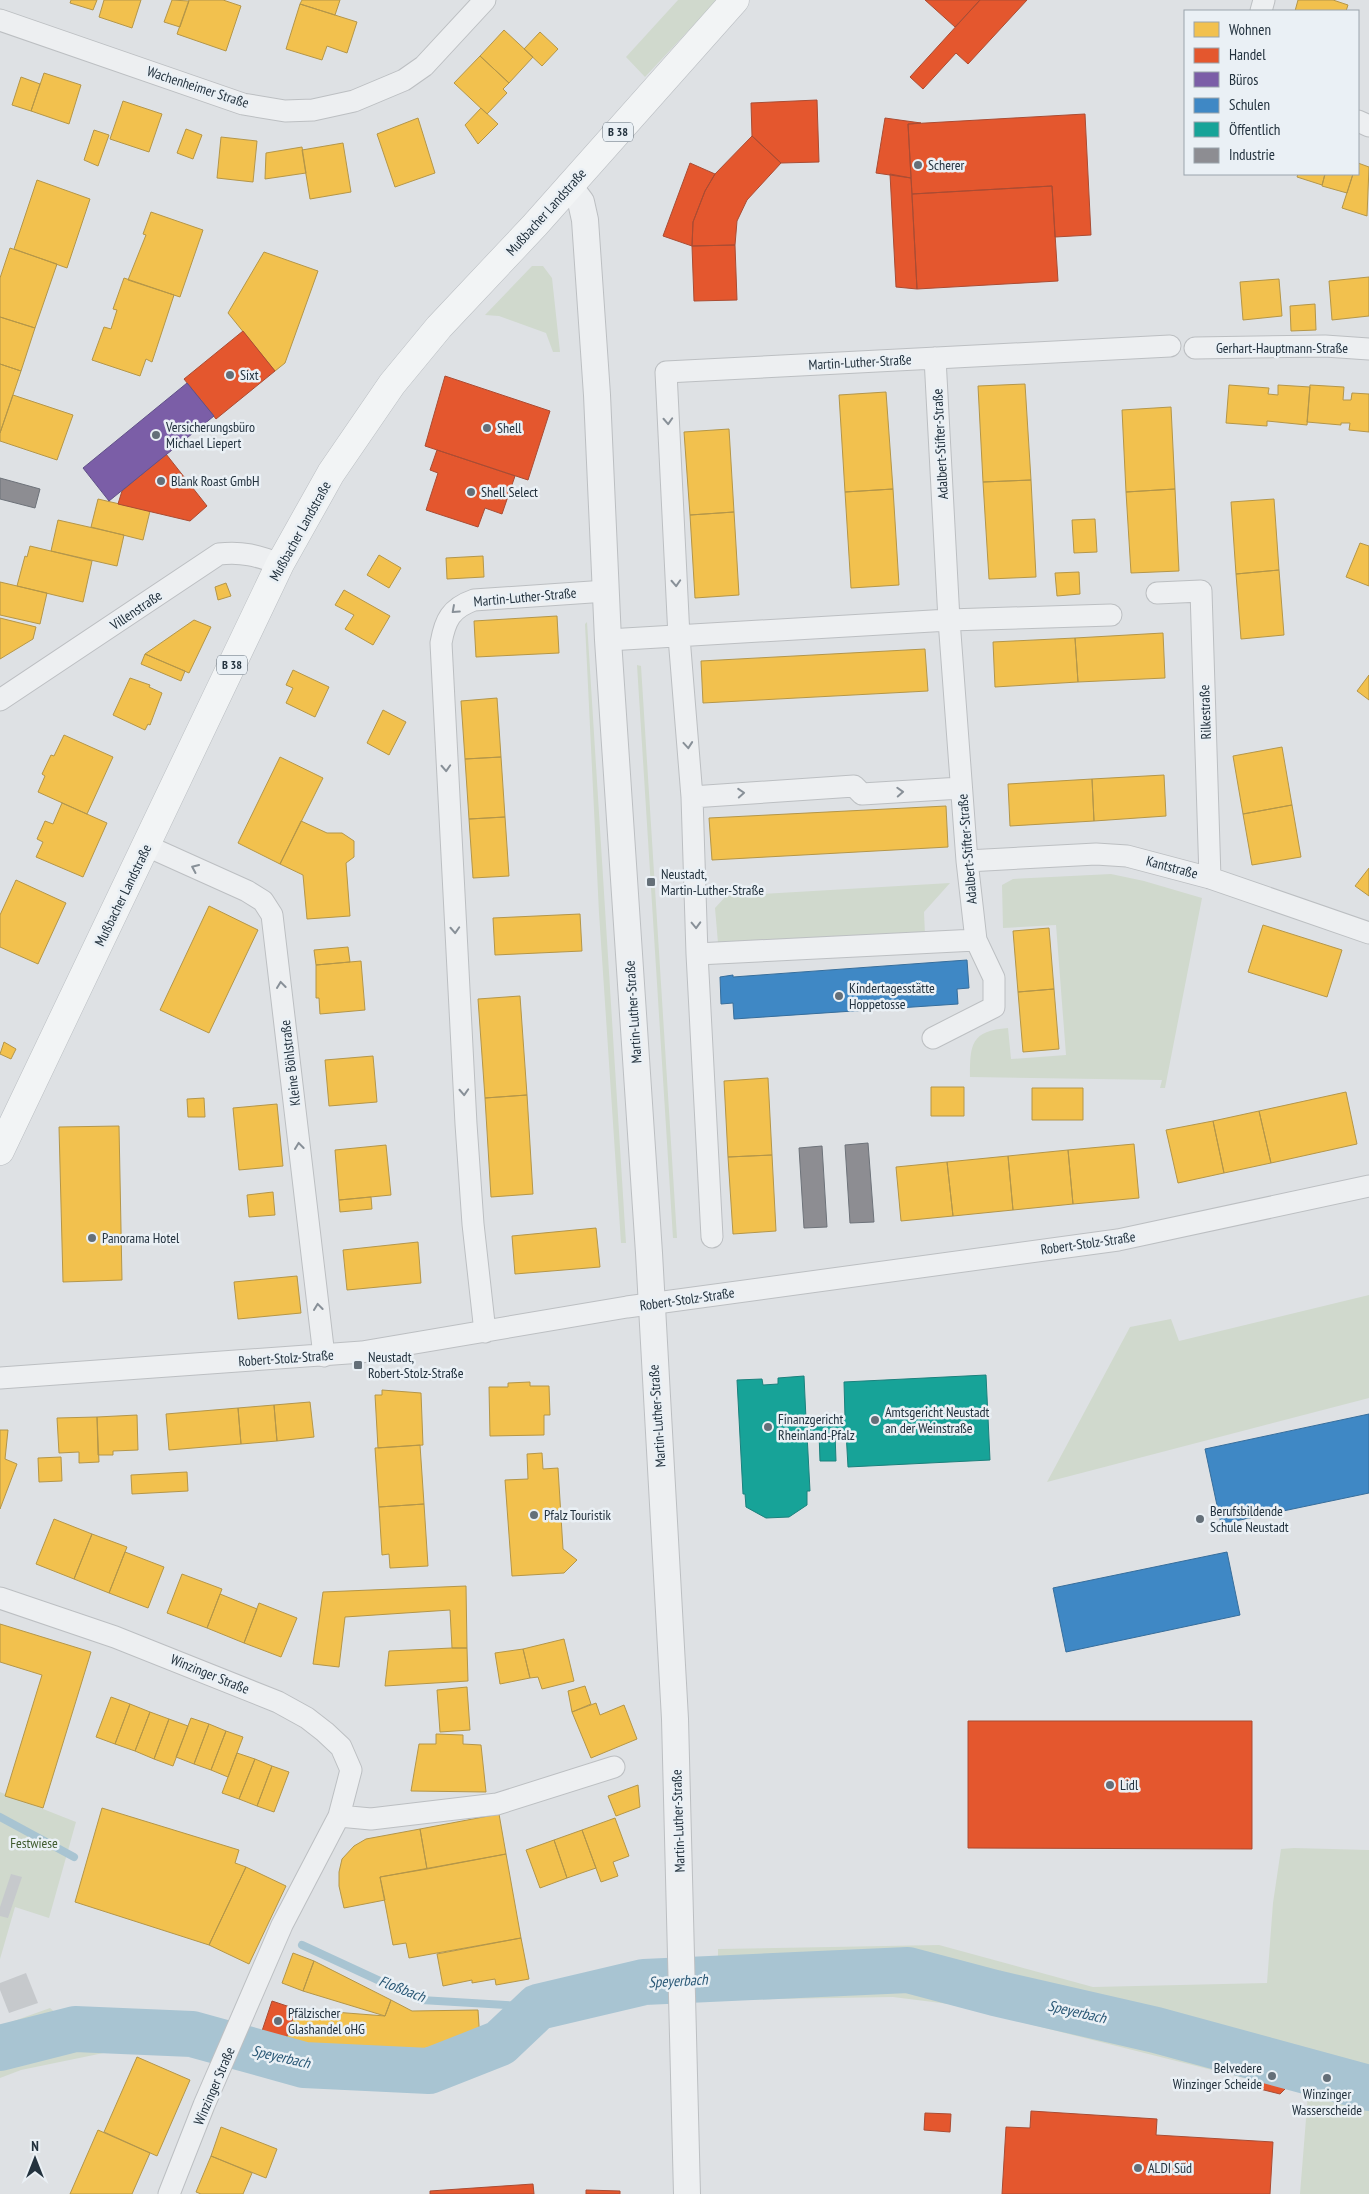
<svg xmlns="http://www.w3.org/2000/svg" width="1369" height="2194" viewBox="0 0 1369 2194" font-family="'PT Sans Narrow',sans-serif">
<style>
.green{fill:#d0d9cd}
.homes{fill:#f2c14e;stroke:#b49649}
.shops{fill:#e4572e;stroke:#aa4c33}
.offices{fill:#7b5ea7;stroke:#615188}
.schools{fill:#3f88c5;stroke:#376e9c}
.public{fill:#17a398;stroke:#1b817d}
.industry{fill:#8d8d92;stroke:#6d7279}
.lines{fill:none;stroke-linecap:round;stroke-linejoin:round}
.stream{stroke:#a8c4d2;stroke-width:8}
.river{stroke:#a8c4d2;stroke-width:46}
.building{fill:#c6c9cc}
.minor-casing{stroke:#bcbfc2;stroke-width:23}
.tertiary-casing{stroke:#bcbfc2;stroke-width:28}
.primary-casing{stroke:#babec2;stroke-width:29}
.minor{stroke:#edeff1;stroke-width:21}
.tertiary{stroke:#edeff1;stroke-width:26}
.primary{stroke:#f2f4f5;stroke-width:28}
.oneway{stroke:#889098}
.poi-dot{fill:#646f78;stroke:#eaf0f5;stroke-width:2}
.labels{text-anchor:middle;stroke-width:5;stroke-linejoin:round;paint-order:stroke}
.shield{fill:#eaf0f5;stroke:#5f6b75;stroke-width:1}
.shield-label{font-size:12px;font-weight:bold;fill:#23323e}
.street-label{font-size:14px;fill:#23323e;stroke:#eaf0f5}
.poi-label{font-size:14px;fill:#23323e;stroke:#eaf0f5;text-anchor:start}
.park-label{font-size:14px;fill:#3f5b2f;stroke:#eaf0f5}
.water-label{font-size:15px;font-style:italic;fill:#2a5876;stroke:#eaf0f5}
</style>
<rect width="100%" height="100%" fill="#dee1e4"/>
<path class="green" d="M678,0H717L645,77L626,57Z
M532,266H543L552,278L560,352H553L546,333L499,316L485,315Z
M587,622L626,1243H621L599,913L585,624Z
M637,665L641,666L677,1238H673Z
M1111,874L1144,881L1202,898L1165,1088H1160L1162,1080L970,1077C970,1044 971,1031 1008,1028L1011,1059L1066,1055L1056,925L1003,928L1002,885L1013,879Z
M950,883L924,912L925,935L718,943L715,908L726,896Z
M1369,1295V1398L1047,1482L1130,1327L1171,1319L1179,1341Z
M0,1792L76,1822L49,1918L15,1907L0,1959Z
M1294,1848L1369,1850V2194H1300L1308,2094L949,2004L893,1997L718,2000V1949L939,1945L1093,1987L1267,1983L1273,1903L1281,1849Z
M50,2008L81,2035L198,2042L196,2056L118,2050L21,2070L0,2078V2026Z"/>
<path class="homes" d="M71,0H97L93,10L70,3Z
M104,0H141L132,28L99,17Z
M172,0L189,1L180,27L164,22Z
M189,0H223L241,6L226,51L177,34Z
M302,0H340L335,15L300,4Z
M1298,0H1333L1348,5L1346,11H1295Z
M300,4L357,22L347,53L327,46L322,60L286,49Z
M504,30L533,57L509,83L480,56Z
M540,32L558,49L542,66L524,49Z
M480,56L509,83L503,89L507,93L487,114L454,83Z
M44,73L81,85L69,124L31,111Z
M21,77L40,84L31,111L12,105Z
M123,101L162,114L149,152L110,139Z
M481,108L498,124L478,144L465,125Z
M418,118L435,173L395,187L377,134Z
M186,129L202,135L193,159L177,153Z
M94,130L109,135L98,166L84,160Z
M221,137L257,141L253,182L217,178Z
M343,143L351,192L310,199L302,150Z
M302,147L306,173L265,179L266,153Z
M1358,163L1369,167L1367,216L1342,208L1353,174H1358Z
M1298,174H1325L1322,185L1297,177Z
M1325,174H1353L1347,193L1322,186Z
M37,180L90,199L67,268L14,249Z
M151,212L203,230L180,297L128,280L146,235L143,234Z
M10,248L57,264L35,328L0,317V278Z
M264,252L318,271L285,363L275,371L228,313Z
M1369,277V316L1332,320L1329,281Z
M124,278L174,295L152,362L146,359L140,376L92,360L104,327L111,329L117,310L113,309Z
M1279,279L1282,316L1243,320L1240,282Z
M1315,304L1316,330L1291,331L1290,306Z
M0,317L35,328L21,371L0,364Z
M0,364L21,371L0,433Z
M1025,384L1031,480L983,482L978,386Z
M1229,385L1269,388L1268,394L1278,395V385L1310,387L1307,425L1267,421V426L1226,423Z
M1310,385L1344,387L1343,400H1351L1352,393L1369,394V432L1349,430L1350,423H1341V425L1307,422Z
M886,392L893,489L845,492L839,395Z
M13,395L73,415L57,460L0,441V433Z
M1171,407L1175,489L1126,492L1122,410Z
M729,429L734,512L690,515L684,432Z
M1031,480L1036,577L989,579L983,482Z
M893,489L899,585L851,588L845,492Z
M1175,489L1179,571L1131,573L1126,492Z
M98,499L150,511L143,540L91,527Z
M1274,499L1279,570L1236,574L1231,502Z
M734,512L739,595L695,598L690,515Z
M1095,519L1097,552L1074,553L1072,520Z
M58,520L124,535L117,566L51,551Z
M1360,543L1369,546V586L1346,577Z
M30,546L92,561L83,602L17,586L25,556L27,557Z
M379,555L401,568L389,588L367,575Z
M483,556L484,577L447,579L446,558Z
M1279,570L1284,635L1241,639L1236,574Z
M1079,572L1080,594L1057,596L1055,573Z
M0,582L47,593L40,624L0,615Z
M226,583L231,596L218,600L215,587Z
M344,590L390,616L373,645L345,629L354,615L335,605Z
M557,616L559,653L476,657L474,621Z
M0,618L36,627L33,639L0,659Z
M194,620L211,627L189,673L145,654Z
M1163,633L1165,678L1078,682L1075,638Z
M1075,638L1078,682L995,687L993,642Z
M925,649L928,691L703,703L701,661Z
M145,654L185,671L181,681L141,664Z
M293,670L329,687L315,717L286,703L293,688L286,685Z
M1369,675V700L1357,691Z
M130,678L150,685L149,687L162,693L150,725L148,724L145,730L113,715Z
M497,698L501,757L465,759L461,701Z
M383,710L406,722L389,755L367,743Z
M64,735L113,757L87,814L38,792L45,776L42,774L51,755L54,756Z
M1282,747L1292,805L1243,814L1233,756Z
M280,757L323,778L280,864L238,843Z
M501,757L505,817L469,819L465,759Z
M1164,775L1166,816L1094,821L1092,779Z
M1092,779L1094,821L1010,826L1008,784Z
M62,803L107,823L83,877L36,857L43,842L37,839L45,821L53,824Z
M1292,805L1301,857L1252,865L1243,814Z
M946,806L948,847L712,860L709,818Z
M505,817L509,876L473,878L469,819Z
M301,821L327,833H342L354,841V857L346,863L350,916L307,919L303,875L280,864Z
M1369,868V896L1355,886Z
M16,880L66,903L38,964L0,947V915Z
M209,906L258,930L209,1033L160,1010Z
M580,914L582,951L495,955L493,918Z
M1263,925L1342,950L1327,997L1248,972Z
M1049,928L1054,989L1018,992L1013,931Z
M348,947L350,962L316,965L314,950Z
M361,961L365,1010L320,1014L319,998H316V965Z
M1054,989L1059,1049L1023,1052L1018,992Z
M520,996L527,1095L485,1098L478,999Z
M4,1042L16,1049L11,1059L0,1054Z
M373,1056L377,1102L329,1106L325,1060Z
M768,1078L772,1155L728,1157L724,1081Z
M931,1087H964V1116H931Z
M1032,1088H1083V1120H1032Z
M1346,1092L1357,1144L1271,1163L1259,1111Z
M527,1095L533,1194L491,1197L485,1098Z
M204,1098L205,1117H188L187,1099Z
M277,1104L283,1166L239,1170L233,1108Z
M1259,1111L1271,1163L1224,1173L1213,1121Z
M1213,1121L1224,1173L1178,1183L1166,1130Z
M119,1126L122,1280L63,1282L59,1127Z
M1134,1144L1139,1198L1073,1204L1068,1150Z
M386,1145L391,1195L339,1200L335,1150Z
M1068,1150L1073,1204L1013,1210L1008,1156Z
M772,1155L776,1231L733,1234L728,1157Z
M1008,1156L1013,1210L953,1216L947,1162Z
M947,1162L953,1216L901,1221L896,1167Z
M273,1192L275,1215L249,1217L247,1195Z
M371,1197L372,1209L340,1212L339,1200Z
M596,1228L600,1267L515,1274L512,1236Z
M418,1242L421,1283L347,1290L343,1250Z
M297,1276L301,1313L238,1319L234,1282Z
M530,1382V1386H549L550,1415H544V1435L490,1436L489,1387H508V1383Z
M382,1390L421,1393L423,1445L378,1448L375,1395H382Z
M310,1402L314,1437L277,1441L274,1405Z
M274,1405L277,1441L241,1444L238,1408Z
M238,1408L241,1444L169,1450L166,1414Z
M137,1415L138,1450L113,1451V1455H98L97,1417Z
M97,1417L99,1462L79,1463V1452L59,1453L57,1418Z
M0,1430H8L5,1459L17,1464L0,1509Z
M420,1445L424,1504L379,1507L375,1448Z
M542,1453L543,1469L558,1468L563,1549L577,1560L564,1573L512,1576L505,1480L528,1479L527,1454Z
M61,1457L62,1481L39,1482L38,1458Z
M187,1472L188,1491L132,1494L131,1475Z
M424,1504L428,1566L390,1568L389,1554L382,1555L379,1507Z
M54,1519L92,1534L74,1579L36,1564Z
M92,1534L127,1547L109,1593L74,1579Z
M125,1552L164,1567L148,1608L109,1593Z
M182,1574L222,1589L207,1628L167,1613Z
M466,1586L467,1648H452L450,1610L345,1617L339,1667L313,1664L323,1592Z
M220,1594L257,1609L244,1643L207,1628Z
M259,1603L297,1618L281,1657L244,1643Z
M0,1624L91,1652L43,1808L5,1796L42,1675L0,1662Z
M564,1639L574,1681L542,1689L538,1677L530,1678L523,1649Z
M452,1648H467L468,1681L385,1686L389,1651Z
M523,1649L530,1678L500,1684L495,1653Z
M585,1686L591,1704L572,1712L568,1691Z
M467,1687L470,1730L440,1732L437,1690Z
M111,1697L130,1704L115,1744L96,1737Z
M596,1703L600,1715L624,1705L637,1739L591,1758L572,1712Z
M130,1704L150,1712L135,1751L115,1744Z
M150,1712L169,1719L154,1759L135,1751Z
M191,1718L209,1724L194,1764L176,1757Z
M169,1719L188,1726L173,1766L154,1759Z
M209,1724L226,1731L211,1770L194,1764Z
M226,1731L243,1737L228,1777L211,1770Z
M436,1734L463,1735V1744L481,1745L486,1792L411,1791L419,1744H436Z
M237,1753L255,1759L239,1799L222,1793Z
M255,1759L272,1766L257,1806L239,1799Z
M272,1766L289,1772L274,1812L257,1806Z
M638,1785L640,1807L616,1816L608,1796Z
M102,1808L239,1850L235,1863L246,1867L209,1945L75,1902Z
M499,1814L506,1854L427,1869L420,1829Z
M615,1818L629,1856L613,1862L618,1876L601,1882L582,1830Z
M420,1829L427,1869L380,1877L385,1900L344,1908L339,1886V1872L342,1859L354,1846L366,1839Z
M582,1830L596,1868L567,1878L554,1840Z
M554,1840L567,1878L540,1888L526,1850Z
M506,1854L521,1938L409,1958L406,1943L393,1945L380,1877Z
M246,1867L286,1886L249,1964L209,1945Z
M521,1938L529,1979L496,1985L495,1979L472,1983V1980L443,1986L437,1954Z
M293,1953L314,1961L303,1991L282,1983Z
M314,1961L391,2000L385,2016L303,1991Z
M391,2000L412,2011L478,2010L480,2041L440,2053L283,2048L296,2009L385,2016Z
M137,2057L190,2080L157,2156L104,2132Z
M221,2127L277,2149L266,2178L211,2156Z
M98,2130L150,2153L132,2194H70Z
M211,2156L252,2173L243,2194H201L196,2192Z"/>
<path class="shops" d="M925,0H980L955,27Z
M980,0H1027L968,64L956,53L923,89L910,77Z
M817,100L819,162L781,163L752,136L751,103Z
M1085,114L1091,235L1055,237L1052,186L912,194L908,124Z
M885,118L921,123L908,124L911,178L876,173Z
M752,136L781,163L747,200L737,221L735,245L692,246L693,222L705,191L715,174Z
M690,163L715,174L705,191L693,222L692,246L663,236Z
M890,174L911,178L917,289L896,287Z
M1052,186L1058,281L917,289L912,194Z
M735,245L737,300L694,301L692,246Z
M243,331L275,371L216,419L184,379Z
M445,376L550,411L528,480L425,446Z
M437,450L515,476L502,514L485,508L478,527L426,510L438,473L430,470Z
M166,454L207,506L190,521L118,504L122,491Z
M968,1721H1252V1849L968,1848Z
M272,2001L296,2009L283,2048L259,2040Z
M1260,2060L1279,2065L1292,2087L1286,2088L1280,2094L1256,2088Z
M1031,2111L1157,2119L1156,2135L1273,2142L1270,2194H1002L1006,2127L1030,2128Z
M925,2113L951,2114L950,2132L924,2130Z
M533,2184L534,2194H430V2191Z
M586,2190L620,2191V2194H586Z"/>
<path class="offices" d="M187,383L214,416L109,501L83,468Z"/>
<path class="schools" d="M967,960L969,988L957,989L958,1004L734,1019L733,1003L721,1004L720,977L733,975V977Z
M1369,1414V1493L1221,1524L1205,1449Z
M1227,1552L1240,1615L1066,1652L1053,1588Z"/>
<path class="public" d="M986,1375L990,1460L848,1467L846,1432L835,1433L836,1461H820L819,1433L807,1434L810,1491H807V1505L789,1517L766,1518L746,1507L745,1494H743L737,1380L762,1379L763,1385L778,1384V1378L804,1376L806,1419L845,1417L844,1382Z"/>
<path class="industry" d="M0,478L40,489L35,508L0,499Z
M868,1143L874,1222L850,1223L845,1145Z
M822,1146L827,1227L804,1228L799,1148Z"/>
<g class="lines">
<path class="stream" d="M0,1817L74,1857
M302,1945L421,2000L538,2007"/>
<path class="river" d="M0,2048L75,2029L192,2034L304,2065L429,2071L500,2043L538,2007L644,1982L908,1970L995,1993L1156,2030L1369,2088"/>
</g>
<path class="building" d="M11,1874L22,1877L8,1918L0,1916V1907Z
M26,1973L38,2003L9,2013L0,1990V1983Z"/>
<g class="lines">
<defs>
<path id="minor" d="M1261,11L1264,0
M0,20L243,104L285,111L313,110L354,101L404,80L424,66L485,0
M1358,121L1369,126
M1195,348L1325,346L1369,349
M1157,593L1201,591L1210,878
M608,640L949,620L1111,615
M0,700L219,554C242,551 258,556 280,564
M692,797L854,786L862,794L961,788
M147,846L247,891L263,901L272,915L324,1356
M967,861L1096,854L1127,856L1210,878L1369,933
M697,954L976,940
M933,1038L994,1007V978L976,940L967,861L949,620L935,358
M712,1237L697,954L692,797L679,637L666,372L1170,346
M485,1332L473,1224L466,1124L441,643C445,620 451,608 474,600L606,591
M0,1378L362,1352L627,1307L1118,1240L1369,1186
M0,1598L115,1637L278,1702L307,1718L325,1732L341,1747L351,1770L339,1816L282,1925L204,2105L169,2194
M339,1816L371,1819L497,1804L614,1767"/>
<path id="tertiary" d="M569,186L581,202L585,220L597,395L608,640L649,1253L675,1719L687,2194"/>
<path id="primary" d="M0,1151L280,564L331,473L392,384L439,327L535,225L735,0"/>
</defs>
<use href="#minor" class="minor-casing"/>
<use href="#tertiary" class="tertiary-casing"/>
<use href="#primary" class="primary-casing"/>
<use href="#minor" class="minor"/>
<use href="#tertiary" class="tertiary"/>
<use href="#primary" class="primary"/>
</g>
<defs><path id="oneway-chevron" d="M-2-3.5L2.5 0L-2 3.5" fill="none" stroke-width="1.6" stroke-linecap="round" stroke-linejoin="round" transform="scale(1.25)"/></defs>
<g class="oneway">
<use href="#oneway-chevron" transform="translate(668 421) rotate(87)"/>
<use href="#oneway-chevron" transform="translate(676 583) rotate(87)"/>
<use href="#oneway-chevron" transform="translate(455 610) rotate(138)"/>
<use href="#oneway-chevron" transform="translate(688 745) rotate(85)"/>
<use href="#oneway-chevron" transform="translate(446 768) rotate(87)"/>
<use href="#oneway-chevron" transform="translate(900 792) rotate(-3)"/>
<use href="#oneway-chevron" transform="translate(741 793) rotate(-4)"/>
<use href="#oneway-chevron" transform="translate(195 868) rotate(-156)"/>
<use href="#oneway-chevron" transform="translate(696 925) rotate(88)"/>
<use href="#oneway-chevron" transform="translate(455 930) rotate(87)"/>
<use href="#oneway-chevron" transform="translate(281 985) rotate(-97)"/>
<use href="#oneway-chevron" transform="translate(464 1092) rotate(87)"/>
<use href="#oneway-chevron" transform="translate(299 1146) rotate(-97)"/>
<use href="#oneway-chevron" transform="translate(318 1307) rotate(-97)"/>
</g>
<g class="poi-dot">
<circle cx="918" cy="165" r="5"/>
<circle cx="230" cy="375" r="5"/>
<circle cx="487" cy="428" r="5"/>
<circle cx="156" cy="435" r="5"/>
<circle cx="161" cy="481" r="5"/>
<circle cx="471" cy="492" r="5"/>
<rect x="646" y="877" width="10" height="10" rx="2.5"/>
<circle cx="839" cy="996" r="5"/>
<circle cx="92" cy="1238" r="5"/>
<rect x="353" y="1360" width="10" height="10" rx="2.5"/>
<circle cx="875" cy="1420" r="5"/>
<circle cx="768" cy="1427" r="5"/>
<circle cx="534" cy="1515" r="5"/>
<circle cx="1200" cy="1519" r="5"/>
<circle cx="1110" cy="1785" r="5"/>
<circle cx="278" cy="2021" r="5"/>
<circle cx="1272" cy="2076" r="5"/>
<circle cx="1327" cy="2078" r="5"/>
<circle cx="1138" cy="2168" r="5"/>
</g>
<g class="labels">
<g class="shield">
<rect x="603" y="122.5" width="30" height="19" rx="4"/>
<rect x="217" y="655.5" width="30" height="19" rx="4"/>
</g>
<g class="shield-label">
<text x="618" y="136">B 38</text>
<text x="232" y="669">B 38</text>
</g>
<g class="street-label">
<text transform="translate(198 87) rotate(18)" y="5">Wachenheimer Straße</text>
<text transform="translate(546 212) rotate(-48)" y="5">Mußbacher Landstraße</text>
<text x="1282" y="353">Gerhart-Hauptmann-Straße</text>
<text transform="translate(860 362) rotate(-3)" y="5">Martin-Luther-Straße</text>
<text transform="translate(940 444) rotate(-93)" y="5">Adalbert-Stifter-Straße</text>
<text transform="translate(300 531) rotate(-61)" y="5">Mußbacher Landstraße</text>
<text transform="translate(525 597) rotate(-5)" y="5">Martin-Luther-Straße</text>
<text transform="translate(136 610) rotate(-34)" y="5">Villenstraße</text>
<text transform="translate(1205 712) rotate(-92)" y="5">Rilkestraße</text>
<text transform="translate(967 849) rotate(-95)" y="5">Adalbert-Stifter-Straße</text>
<text transform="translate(1172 867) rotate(15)" y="5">Kantstraße</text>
<text transform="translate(123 895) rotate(-64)" y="5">Mußbacher Landstraße</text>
<text transform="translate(633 1012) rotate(-94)" y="5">Martin-Luther-Straße</text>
<text transform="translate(290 1063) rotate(-97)" y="5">Kleine Böhlstraße</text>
<text transform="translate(1088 1243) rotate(-8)" y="5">Robert-Stolz-Straße</text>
<text transform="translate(687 1299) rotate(-8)" y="5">Robert-Stolz-Straße</text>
<text transform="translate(286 1358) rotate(-4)" y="5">Robert-Stolz-Straße</text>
<text transform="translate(657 1416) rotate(-94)" y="5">Martin-Luther-Straße</text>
<text transform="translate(210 1674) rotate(22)" y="5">Winzinger Straße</text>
<text transform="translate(678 1821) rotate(-92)" y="5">Martin-Luther-Straße</text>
<text transform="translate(214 2086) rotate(-67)" y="5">Winzinger Straße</text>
</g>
<g class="poi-label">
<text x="928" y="170">Scherer</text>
<text x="240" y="380">Sixt</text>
<text x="166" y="432">Versicherungsbüro<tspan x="166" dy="16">Michael Liepert</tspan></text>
<text x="497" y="433">Shell</text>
<text x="171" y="486">Blank Roast GmbH</text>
<text x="481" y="497">Shell Select</text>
<text x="661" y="879">Neustadt,<tspan x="661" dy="16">Martin-Luther-Straße</tspan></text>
<text x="849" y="993">Kindertagesstätte<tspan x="849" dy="16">Hoppetosse</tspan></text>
<text x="102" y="1243">Panorama Hotel</text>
<text x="368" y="1362">Neustadt,<tspan x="368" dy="16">Robert-Stolz-Straße</tspan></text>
<text x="885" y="1417">Amtsgericht Neustadt<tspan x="885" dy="16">an der Weinstraße</tspan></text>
<text x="778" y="1424">Finanzgericht<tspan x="778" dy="16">Rheinland-Pfalz</tspan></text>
<text x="1210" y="1516">Berufsbildende<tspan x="1210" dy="16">Schule Neustadt</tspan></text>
<text x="544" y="1520">Pfalz Touristik</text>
<text x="1120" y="1790">Lidl</text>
<text x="288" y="2018">Pfälzischer<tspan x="288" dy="16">Glashandel oHG</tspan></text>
<text x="1262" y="2073" text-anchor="end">Belvedere<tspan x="1262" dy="16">Winzinger Scheide</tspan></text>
<text x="1327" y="2099" text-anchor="middle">Winzinger<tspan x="1327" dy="16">Wasserscheide</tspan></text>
<text x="1148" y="2173">ALDI Süd</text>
</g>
<g class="park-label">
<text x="34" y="1848">Festwiese</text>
</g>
<g class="water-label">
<text transform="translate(678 1981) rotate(-3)" y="5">Speyerbach</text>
<text transform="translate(402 1989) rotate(21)" y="5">Floßbach</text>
<text transform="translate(1077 2012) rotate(13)" y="5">Speyerbach</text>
<text transform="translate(281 2057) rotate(13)" y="5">Speyerbach</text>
</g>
</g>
<rect x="1184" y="10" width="175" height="165" fill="#eaf0f5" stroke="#9aa4ac"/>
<rect x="1194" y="22" width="25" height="15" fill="#f2c14e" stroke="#9aa4ac"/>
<text x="1229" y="35" font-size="15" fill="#23323e">Wohnen</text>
<rect x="1194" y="48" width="25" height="15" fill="#e4572e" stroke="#9aa4ac"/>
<text x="1229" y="60" font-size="15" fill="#23323e">Handel</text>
<rect x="1194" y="72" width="25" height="15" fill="#7b5ea7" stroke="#9aa4ac"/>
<text x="1229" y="85" font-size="15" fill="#23323e">Büros</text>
<rect x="1194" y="98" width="25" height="15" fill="#3f88c5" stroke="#9aa4ac"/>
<text x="1229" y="110" font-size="15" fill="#23323e">Schulen</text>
<rect x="1194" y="122" width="25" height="15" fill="#17a398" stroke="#9aa4ac"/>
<text x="1229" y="135" font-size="15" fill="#23323e">Öffentlich</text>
<rect x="1194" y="148" width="25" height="15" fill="#8d8d92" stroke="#9aa4ac"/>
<text x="1229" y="160" font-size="15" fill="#23323e">Industrie</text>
<g transform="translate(35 2159)" stroke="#eaf0f5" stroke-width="4" paint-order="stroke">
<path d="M0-4L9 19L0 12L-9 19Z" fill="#23323e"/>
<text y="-8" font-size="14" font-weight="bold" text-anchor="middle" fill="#23323e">N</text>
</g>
</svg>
